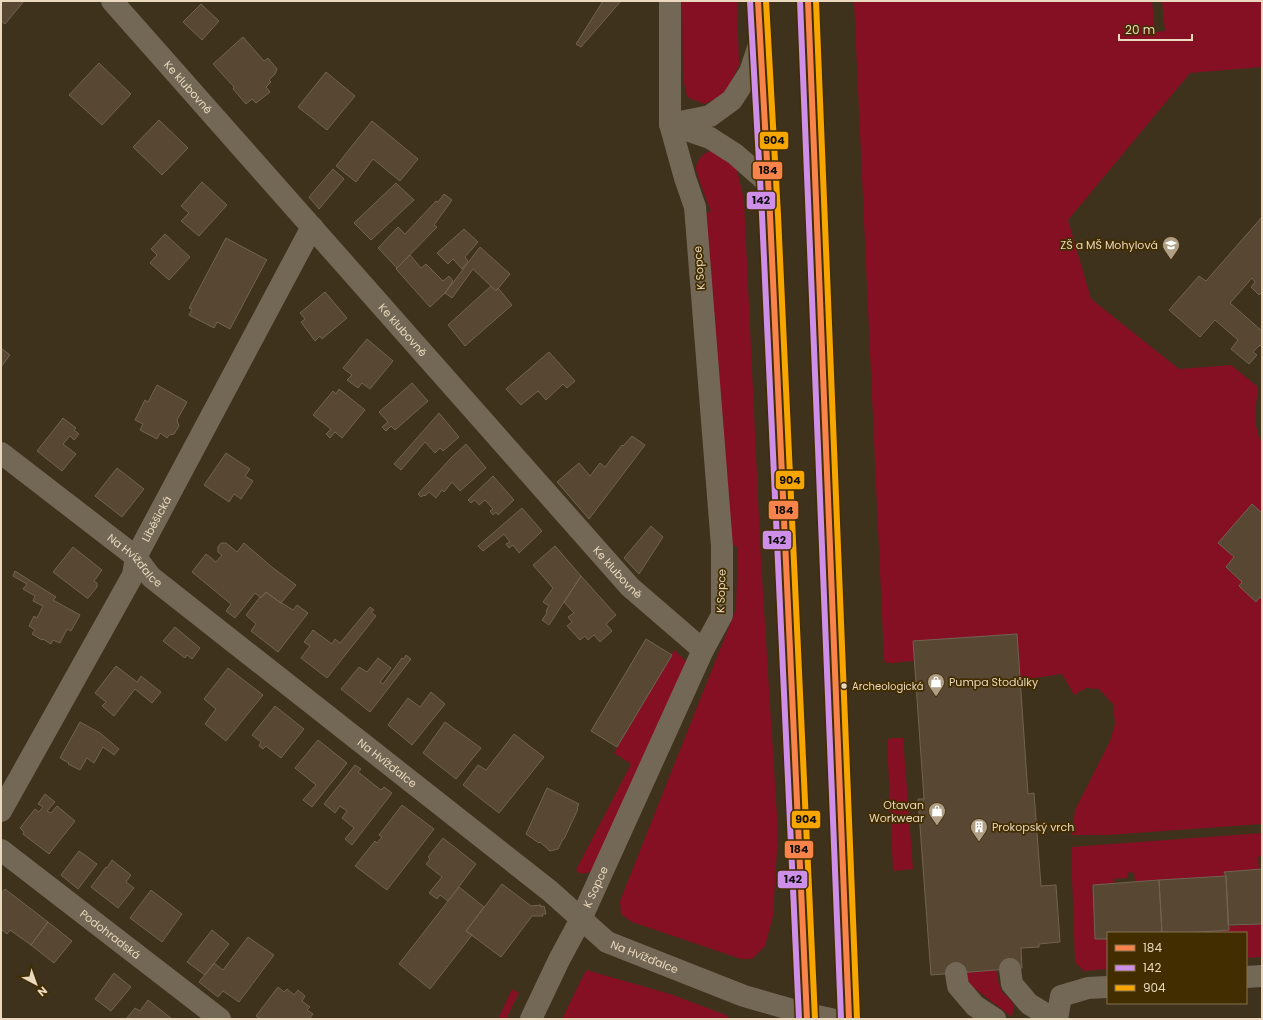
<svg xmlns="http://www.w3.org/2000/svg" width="1263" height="1020" viewBox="0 0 1263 1020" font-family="Poppins,sans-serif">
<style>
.green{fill:#851024}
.building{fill:#574733;stroke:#726352}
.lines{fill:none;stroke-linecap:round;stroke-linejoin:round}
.minor{stroke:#736855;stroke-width:22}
.major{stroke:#716a5f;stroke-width:22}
.bus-1-casing{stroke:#422d01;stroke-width:9}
.bus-2-casing{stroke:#422d01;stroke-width:9}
.bus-3-casing{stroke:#422d01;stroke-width:9}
.bus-1{stroke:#f8844c;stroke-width:6}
.bus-2{stroke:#ce8fe9;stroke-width:6}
.bus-3{stroke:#f7a600;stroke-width:6}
.bus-dot{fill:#ead9bf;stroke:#422d01;stroke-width:1.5}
.labels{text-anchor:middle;stroke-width:3.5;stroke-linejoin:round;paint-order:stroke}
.bus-label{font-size:10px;fill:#ead9bf;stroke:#422d01;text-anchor:start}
.street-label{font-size:11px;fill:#ead9bf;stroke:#422d01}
.poi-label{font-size:11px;fill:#ead9bf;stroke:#422d01;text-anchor:end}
.line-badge{stroke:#422d01;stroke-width:1.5}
.pale-badge-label{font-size:11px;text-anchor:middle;font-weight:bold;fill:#111}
</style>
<rect width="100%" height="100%" fill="#3e321c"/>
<path class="green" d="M682,1H737L739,65L725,95L704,104L687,97L683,78Z
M854,1H1152L1155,32L1165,31L1162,1H1262V67L1190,73L1068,220L1091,299L1179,369L1231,365L1258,387C1256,407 1252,425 1262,443V513L1252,505L1218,543L1234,557L1226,568L1242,582L1239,586L1256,601L1260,597L1262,599V824L1108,835H1072L1075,810L1110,741L1115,724L1113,704L1099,689L1086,688L1074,695L1062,674L1020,680L913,642L914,661L898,662V663H887L884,660Z
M710,151L720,152L736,166L744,200L761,561L778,833L773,916L765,946L752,959H741L632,922L621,914L620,901L736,609L738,547L727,543L701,217L711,211C708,203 696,174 696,168C697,160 702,154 710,151Z
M674,650L689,664L591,872L581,874L576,870L631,764L614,753Z
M892,738H903L913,869L893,871L887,740Z
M1262,833V856L1258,857L1259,870L1224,872L1225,877L1135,883L1134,872L1127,873V878L1114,879L1115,884L1092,886L1096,939H1108V969L1084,971L1075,962L1071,847Z
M1262,924V957L1246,958V933H1190L1228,931V926Z
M586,970L670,994L726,1015L731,1019H562Z
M996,970L999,985L1004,995H1006L1014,1005L1012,1017L970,985L964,972Z
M512,989L519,993L507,1017V1019H498Z"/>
<path class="building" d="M1,1H24L5,24L1,21Z
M603,1H621L581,47L576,44Z
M201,4L219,21L202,40L183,22Z
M243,37L264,61L268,58L277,69L275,74L269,80L271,82L266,87L270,92L256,103L252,99L246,104L233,89L234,87L213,64Z
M99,63L131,94L102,125L69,95Z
M326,72L355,96L327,130L298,107Z
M159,120L188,148L162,175L133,147Z
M372,121L418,159L400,181L373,159L356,182L336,166Z
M333,169L344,179L319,209L309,197Z
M202,182L227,205L199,236L181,221L189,213L181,206Z
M396,183L414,200L371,240L354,223Z
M444,194L452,200L434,225L437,227L397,268L378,248L398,227L405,234L436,201L438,202Z
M1262,217V292L1259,295L1251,287L1255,282L1252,278L1230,303L1262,331V347L1260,345L1253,352L1257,355L1249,364L1231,349L1238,340L1215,320L1200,337L1169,310L1199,276L1206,281Z
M464,229L478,242L465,257L468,261L462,269L453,259L448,264L437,253Z
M165,234L190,257L169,280L150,263L157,255L151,249Z
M226,238L267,260L266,261L230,329L217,322L214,328L189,315L192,309L189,308Z
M480,247L510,274L496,291L473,269L452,298L445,293Z
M410,255L421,268L426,264L443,281L449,276L453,281L445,293L430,307L396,269Z
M491,286L496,291L498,288L512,305L465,346L448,325Z
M325,292L347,318L322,339L320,336L315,341L301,322L305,319L300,313Z
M367,339L393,361L370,389L362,383L358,388L347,380L352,375L343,368Z
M1,348L10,355L1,367Z
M549,352L575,381L567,388L563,384L546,400L538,391L521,405L506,389Z
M412,383L428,401L395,430L391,426L386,431L382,427L388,422L379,412Z
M157,385L187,402L177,420L179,426L174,434L169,435L167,438L160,433L157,439L140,430L143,424L135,420L145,400L148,402Z
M339,389L365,410L342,438L335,432L330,438L326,434L331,429L313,415L333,391L336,394Z
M439,413L459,437L443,451L440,448L435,453L425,442L401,470L394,464Z
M63,418L76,428L74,430L79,434L74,440L70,436L63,444L76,454L62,471L37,451Z
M632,436L645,445L589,519L557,482L579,463L590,476L600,463L605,467L622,445L623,446Z
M466,444L486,468L460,491L452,482L444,492L442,490L436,498L429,492L425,496L424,495L421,497L418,494L451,458Z
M226,453L250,469L245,476L253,481L241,499L234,494L229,502L204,485Z
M117,468L144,489L122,517L95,496Z
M493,476L514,500L498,515L496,512L493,515L490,511L493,509L485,500L479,505L475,500L471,503L468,500Z
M1252,504L1262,513V599L1260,597L1256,602L1239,586L1242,582L1226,567L1234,557L1218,543Z
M522,508L542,531L519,553L513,545L509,548L506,544L510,542L504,534L483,551L478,546Z
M651,526L663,537L639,574L624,558Z
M221,543H226L237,552L244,543L273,568L296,585L281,603L266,592L261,598L255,593L235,618L226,611L231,604L192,572L206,554L216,562L222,555L218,552V547Z
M555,546L581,576L549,625L542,620L547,613L546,611L549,606L543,602L553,588L533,565Z
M73,547L102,570L94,581L97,583V587L88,598H87L53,572Z
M15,571L56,597L53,600L80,615L71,631L67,629L60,643L53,640L51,644L43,639L42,640L32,634L35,630L29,626L34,616L37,618L43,606L33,601L35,596L23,589L27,584L13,576Z
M581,576L616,615L606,624L612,631L600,642L594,635L588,640L585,636L580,640L567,626L572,622L568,617L574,613L564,602Z
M266,592L281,603H282L293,610L297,605L308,613L278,652L251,631L256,624L246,615L260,597L261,598Z
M370,607L374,610L371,612L376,616L327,678L301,658L310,646L304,642L313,630L332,644L335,639L340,643Z
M175,627L200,648L192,659L187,655L185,658L163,641Z
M1017,634L1028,794L1034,793L1041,886L1056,885L1060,942L1039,944V947L1021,948L1022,968L931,975L918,799H924L913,641Z
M646,639L672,655L617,747L591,731Z
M406,655L411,659L370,712L341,689L359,667L367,672L378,658L391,668L380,682L383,684L402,658L404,659Z
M116,666L137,682L141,676L161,692L152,703L135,689L114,716L102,706L106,702L95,693Z
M228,668L263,695L226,741L205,724L216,709L204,699Z
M431,692L445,704L412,745L388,725L408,698L420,707Z
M275,706L304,729L281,758L266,746L263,749L259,746L261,742L252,735Z
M80,722L100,733L119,749L114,755L103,747L94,763L87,758L80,770L68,764L69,763L60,758Z
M445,722L481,748L456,779L423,753Z
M514,734L544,757L499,813L463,785L478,765L486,770Z
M318,740L347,763L312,807L303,800L316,785L295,768Z
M355,765L361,769L358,772L381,790L384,787L392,793L352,845L345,839L354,828L342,818L347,811L340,806L335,813L324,804Z
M547,788L579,804L577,808L578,809L564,839H563L558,849L550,851L540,842L539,843L526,834Z
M45,794L55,802L47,811L51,813L57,806L75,821L49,854L23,834L24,832L20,828L35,809L39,812L43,807L38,804Z
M402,805L434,829L387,890L355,866L375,841L377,843L382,837L379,835Z
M443,838L476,864L448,901L440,895L437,899L429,893L442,877L426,864L430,859L428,857Z
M79,851L97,864L78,889L61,875Z
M112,860L131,875L126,882L134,888L118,908L91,887L106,867L107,868Z
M1262,869V924L1228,925L1226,876L1224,872Z
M1226,876L1229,930L1187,933H1162L1159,880Z
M1159,880L1162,933H1108V939H1095L1093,885Z
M502,884L531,906L541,905V907L544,906L546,914H542L543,916H532L501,957L466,931Z
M459,887L484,907L466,931L472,935L430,989L399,964Z
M5,889L48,922L31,945L10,930L7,934L1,929V894Z
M151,890L182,914L162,942L130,918Z
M48,922L72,941L54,963L31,945Z
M212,930L229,944L205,975L187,962Z
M248,937L274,955L239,1002L223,991L218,997L199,982L214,963L223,970Z
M114,973L131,987L111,1011L95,999Z
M278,987L284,992L287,989L294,995L298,990L305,996L302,1001L310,1007L307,1010L313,1014L309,1019H261L256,1016Z
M148,1000L172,1019H126L135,1008L140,1011Z"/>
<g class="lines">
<g class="minor">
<path id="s1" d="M112,1L630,587L703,650"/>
<path d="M670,124L710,116L732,100L750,72L760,42"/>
<path d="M670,124L710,138L735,154L768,183"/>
<path id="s2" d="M1,453L136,557L151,577L550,891L607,942L744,996L807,1014L831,1019"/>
<path id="s3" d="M1,811L133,575L136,557L312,227"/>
<path id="s4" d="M1,850L220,1019"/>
<path d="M1010,969L1012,984L1029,1004L1054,1019"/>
<path d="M956,973L958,986L975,1006L995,1019"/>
<path d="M1246,977L1262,976"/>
<path id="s5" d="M531,1019L559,960L581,919L703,650L722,615V546L695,207L685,178L670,124V1"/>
<path d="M1057,1019L1061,996L1088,988L1108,987"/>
</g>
<path class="major" d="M758,1L770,215L807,1019
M808,1L845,932L849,1019"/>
<defs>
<path id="bus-1" d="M758,1L770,215L807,1019
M808,1L849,1019"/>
<path id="bus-2" d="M750,1L762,215L799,1019
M800,1L841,1019"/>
<path id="bus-3" d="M766,1L778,215L815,1019
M816,1L857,1019"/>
</defs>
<use href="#bus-1" class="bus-1-casing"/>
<use href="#bus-2" class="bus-2-casing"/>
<use href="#bus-3" class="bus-3-casing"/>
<use href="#bus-1" class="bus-1"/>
<use href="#bus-2" class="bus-2"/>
<use href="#bus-3" class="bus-3"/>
</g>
<defs>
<symbol id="school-pin" viewBox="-11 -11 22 30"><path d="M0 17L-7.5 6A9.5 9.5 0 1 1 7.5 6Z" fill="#ae9f86" stroke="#422d01"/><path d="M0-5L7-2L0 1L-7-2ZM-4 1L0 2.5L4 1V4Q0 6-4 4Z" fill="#fff"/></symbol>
<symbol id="shop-pin" viewBox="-11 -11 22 30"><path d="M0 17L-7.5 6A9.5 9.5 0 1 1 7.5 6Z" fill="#ae9f86" stroke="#422d01"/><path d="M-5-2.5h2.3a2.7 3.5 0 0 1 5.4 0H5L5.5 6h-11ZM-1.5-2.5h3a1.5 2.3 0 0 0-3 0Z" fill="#fff"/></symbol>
<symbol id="building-pin" viewBox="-11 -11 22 30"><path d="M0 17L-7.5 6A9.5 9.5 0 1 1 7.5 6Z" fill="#ae9f86" stroke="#422d01"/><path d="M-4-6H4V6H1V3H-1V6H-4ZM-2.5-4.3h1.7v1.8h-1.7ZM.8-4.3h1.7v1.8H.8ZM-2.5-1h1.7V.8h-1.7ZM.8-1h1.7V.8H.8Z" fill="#fff"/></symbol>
</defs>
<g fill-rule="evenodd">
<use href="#school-pin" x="1161" y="235" width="20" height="27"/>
<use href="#shop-pin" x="926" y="672" width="20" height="27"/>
<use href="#shop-pin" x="927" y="801" width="20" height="27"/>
<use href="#building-pin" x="969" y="817" width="20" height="27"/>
</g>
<circle class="bus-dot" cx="844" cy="686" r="3.5"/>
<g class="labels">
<g class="bus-label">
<text x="852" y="690">Archeologická</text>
</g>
<g class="street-label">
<text dy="4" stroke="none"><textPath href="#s1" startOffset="115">Ke klubovně</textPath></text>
<text transform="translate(699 268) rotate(-95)" y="4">K Sopce</text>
<text dy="4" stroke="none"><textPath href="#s1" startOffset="439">Ke klubovně</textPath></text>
<text dy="4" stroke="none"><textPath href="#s3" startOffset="332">Liběšická</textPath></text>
<text dy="4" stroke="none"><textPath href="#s2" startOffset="172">Na Hvížďalce</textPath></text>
<text dy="4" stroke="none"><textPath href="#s1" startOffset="763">Ke klubovně</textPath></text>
<text transform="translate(721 591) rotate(-88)" y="4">K Sopce</text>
<text dy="4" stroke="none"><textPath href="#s2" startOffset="496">Na Hvížďalce</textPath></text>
<text dy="4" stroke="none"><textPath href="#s5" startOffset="147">K Sopce</textPath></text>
<text dy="4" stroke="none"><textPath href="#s4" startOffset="138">Podohradská</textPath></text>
<text dy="4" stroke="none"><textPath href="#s2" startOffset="820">Na Hvížďalce</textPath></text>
</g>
<g class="poi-label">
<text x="1158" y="249">ZŠ a MŠ Mohylová</text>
<text x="949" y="686" text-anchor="start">Pumpa Stodůlky</text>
<text x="924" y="809">Otavan<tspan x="924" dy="13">Workwear</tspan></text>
<text x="992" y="831" text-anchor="start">Prokopský vrch</text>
</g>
</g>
<g class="line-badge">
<rect x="759" y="131" width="30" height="19" rx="4" fill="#f7a600"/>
<rect x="752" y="161" width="31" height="19" rx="4" fill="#f8844c"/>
<rect x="746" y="191" width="30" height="19" rx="4" fill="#ce8fe9"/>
<rect x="775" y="470" width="30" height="20" rx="4" fill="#f7a600"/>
<rect x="768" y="500" width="31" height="20" rx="4" fill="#f8844c"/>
<rect x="762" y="530" width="30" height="20" rx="4" fill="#ce8fe9"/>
<rect x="791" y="810" width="30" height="19" rx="4" fill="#f7a600"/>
<rect x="784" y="840" width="30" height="19" rx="4" fill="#f8844c"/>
<rect x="777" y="870" width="31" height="19" rx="4" fill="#ce8fe9"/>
</g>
<g class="pale-badge-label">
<text x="774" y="144">904</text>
<text x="768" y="174">184</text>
<text x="761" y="204">142</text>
<text x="790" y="484">904</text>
<text x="784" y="514">184</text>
<text x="777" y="544">142</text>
<text x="806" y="823">904</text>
<text x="799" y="853">184</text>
<text x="793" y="883">142</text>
</g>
<rect width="1263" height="1020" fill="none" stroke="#ead9bf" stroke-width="4"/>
<rect x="1107" y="932" width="140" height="72" fill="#422d01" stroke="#85724d"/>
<rect x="1115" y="945" width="20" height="6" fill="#f8844c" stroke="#85724d"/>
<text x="1143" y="952" font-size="12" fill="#ead9bf">184</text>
<rect x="1115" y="965" width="20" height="6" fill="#ce8fe9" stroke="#85724d"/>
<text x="1143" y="972" font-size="12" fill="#ead9bf">142</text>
<rect x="1115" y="985" width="20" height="6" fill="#f7a600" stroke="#85724d"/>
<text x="1143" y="992" font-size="12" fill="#ead9bf">904</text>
<g transform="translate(36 984) rotate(139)" stroke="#422d01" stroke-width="3" paint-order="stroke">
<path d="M0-3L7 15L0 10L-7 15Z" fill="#ead9bf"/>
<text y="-6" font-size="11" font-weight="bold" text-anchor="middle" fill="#ead9bf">N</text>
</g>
<path d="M1119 34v6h73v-6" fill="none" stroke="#ead9bf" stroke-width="2"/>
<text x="1125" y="34" font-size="12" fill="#ead9bf" stroke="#422d01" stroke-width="3" paint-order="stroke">20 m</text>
</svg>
